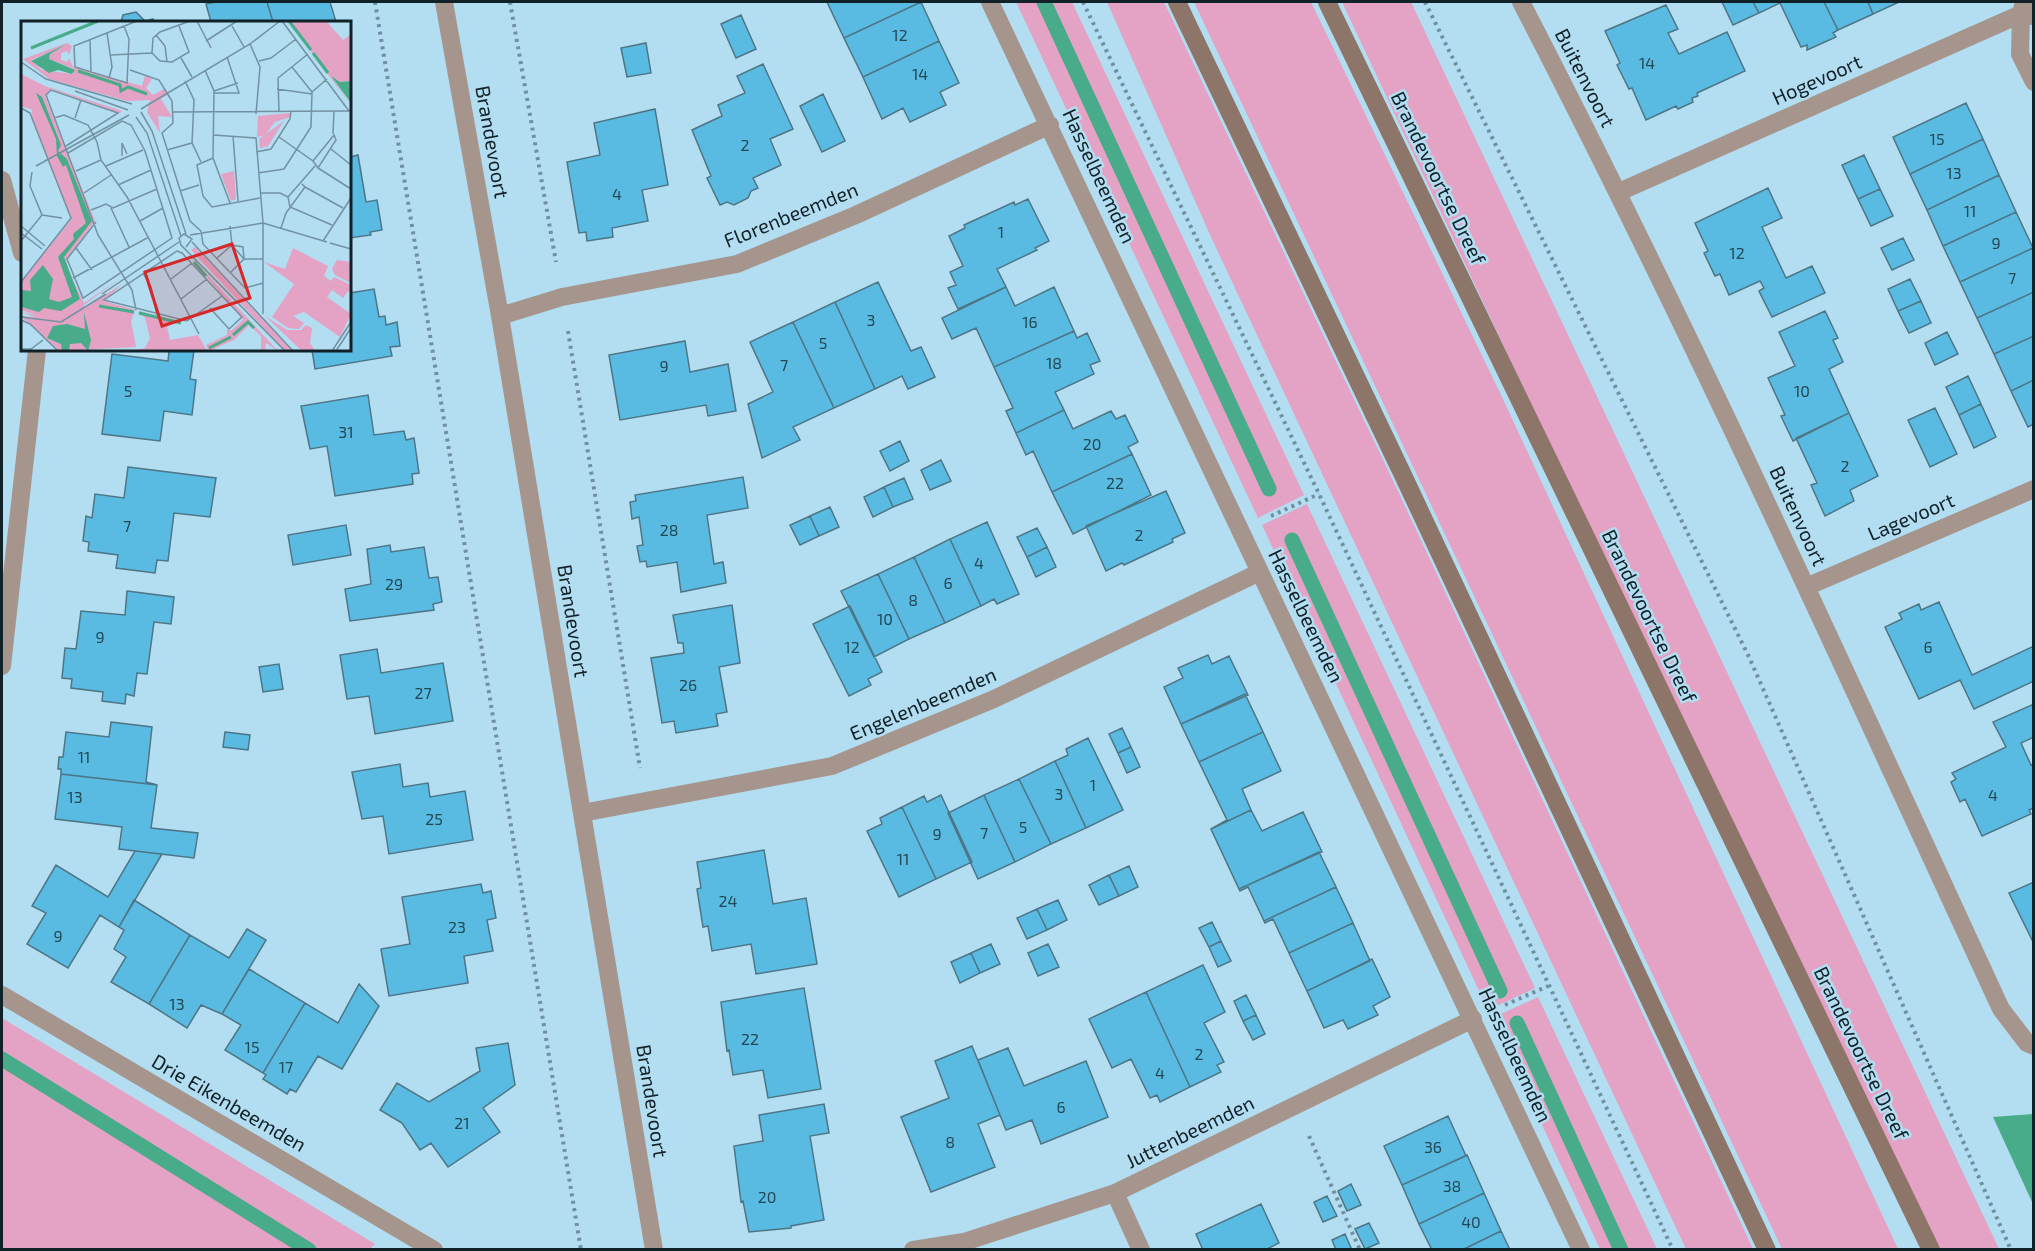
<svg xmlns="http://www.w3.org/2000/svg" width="2035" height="1251" viewBox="0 0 2035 1251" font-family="'Exo 2',sans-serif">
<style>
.green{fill:#e4a2c4}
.water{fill:#48ab89}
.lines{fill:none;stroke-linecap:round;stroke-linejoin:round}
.stream{stroke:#48ab89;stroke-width:15}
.building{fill:#5abbe2;stroke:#4d7586;stroke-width:1.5}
.path{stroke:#70909e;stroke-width:4;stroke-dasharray:3 4.5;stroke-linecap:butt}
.street{stroke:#a6958d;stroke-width:18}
.secondary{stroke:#8e756a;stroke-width:18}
.labels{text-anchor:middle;stroke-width:5;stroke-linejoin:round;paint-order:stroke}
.number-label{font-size:16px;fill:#234856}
.street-label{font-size:20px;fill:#112128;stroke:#b3ddf1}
.inset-river{fill:none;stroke:#48ab89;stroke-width:3}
.inset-road{fill:none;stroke:#7292a1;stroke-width:1.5}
.view{fill:#d62828;fill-opacity:0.15;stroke:#d62828;stroke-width:3}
.inset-edge{fill:none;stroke:#112128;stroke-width:3}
</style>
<rect width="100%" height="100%" fill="#b3ddf1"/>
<path class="green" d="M1016,2H1072L1304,495L1258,518Z
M1107,2H1164L1397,489L1753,1249H1686L1211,237Z
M1194,2H1311L1502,397L1898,1249H1782Z
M1342,2H1411L1999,1249H1928Z
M1307,504L1535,988L1488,1010L1262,525Z
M1538,997L1657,1249H1600L1492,1018Z
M2,1018L375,1244L369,1250L2,1249Z"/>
<path class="water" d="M2033,1114H2034L2033,1204L1993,1117Z"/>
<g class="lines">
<path class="stream" d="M1044,2L1269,489
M1292,540L1500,991
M1517,1023L1621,1250
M2,1059L309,1250"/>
</g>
<path class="building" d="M216,2H267L273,22H211L206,4Z
M267,2H330L336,22H273Z
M827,2H921L844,38Z
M921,2L939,41L863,77L844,38Z
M1722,2H1753L1759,13L1733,25Z
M1753,2H1824L1838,30L1833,33L1836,37L1807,50V45L1801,47L1780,3L1759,13Z
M1824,2H1868L1873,14L1838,30Z
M1868,2H1899L1873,14Z
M1666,5L1678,29L1668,33L1679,54L1727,32L1745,71L1697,93L1698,96L1692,98L1693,102L1678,109L1676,106L1646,120L1632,88L1629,89L1617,65L1620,63L1605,31Z
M136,12L145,21L153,19L154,22H121L123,15Z
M741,15L756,49L736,58L721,24Z
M939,41L959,83L940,92L946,105L910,122L903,108L882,119L863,77Z
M646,43L651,73L627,77L621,48Z
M763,64L793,129L770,139L781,165L753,178L758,188L751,191L748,198L734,205L727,202L720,205L707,178L711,176L692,130L722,116L718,105L745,93L737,76Z
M823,94L845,141L822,152L800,106Z
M1966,103L1983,139L1910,174L1893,137Z
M655,109L668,185L642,190L648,221L612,228L613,237L587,241L586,232L579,233L567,162L600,155L594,123Z
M1983,139L1999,175L1927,210L1910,174Z
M358,155L366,202L377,200L382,230L370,232L371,235L350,238V157Z
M1864,155L1880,189L1858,199L1842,165Z
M1999,175L2016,212L1943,246L1927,210Z
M1768,188L1782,218L1762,227L1786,278L1812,266L1825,293L1772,317L1759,291L1764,288L1760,281L1729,295L1720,274L1715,276L1704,253L1708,251L1695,223Z
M1880,189L1893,216L1871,226L1858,199Z
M1028,199L1049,241L1035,248L1037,250L997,269L1006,287L958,309L948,288L956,285L950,272L963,266L949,236L965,228L964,225L1014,202L1015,205Z
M2016,212L2033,248L1960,282L1943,246Z
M1903,238L1914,260L1892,270L1881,248Z
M2033,248L2034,292L1977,318L1960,282Z
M1910,279L1921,301L1898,311L1888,289Z
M878,282L911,351L921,347L935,377L908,389L902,376L875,389L835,302Z
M1006,287L1015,306L1054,287L1074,331L994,367L976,328L952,339L942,318Z
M374,289L379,317L385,316L386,325L397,322L400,346L390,347L392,356L315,369L312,350H350V293Z
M2034,292V336L1994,354L1977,318Z
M1921,301L1931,323L1909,333L1898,311Z
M835,302L875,389L834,408L793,322Z
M1825,311L1838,338L1833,340L1843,362L1829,369L1849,413L1793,441L1781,416L1785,415L1768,378L1795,366L1779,332Z
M793,322L834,408L793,427L800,440L762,458L748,404L773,392L750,342Z
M1074,331L1077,338L1087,333L1100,361L1090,365L1094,374L1055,392L1064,410L1016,433L1006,411L1013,408L994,367Z
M1947,332L1958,354L1935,365L1925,343Z
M2034,336V380L2011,391L1994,354Z
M685,341L690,372L728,364L736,411L708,416L706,405L620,420L609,355Z
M165,350H194L190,379L196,380L192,415L164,411L160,441L102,434L112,354L168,361L169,351Z
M1968,376L1981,404L1959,415L1946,387Z
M2034,380V424L2028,427L2011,391Z
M368,395L374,435L404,431L406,440L414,438L419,473L412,474L413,484L335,496L327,446L310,449L301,406Z
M1981,404L1996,437L1974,448L1959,415Z
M1935,408L1957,454L1930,467L1908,420Z
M1064,410L1073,429L1111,411L1116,419L1125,415L1138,442L1128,447L1132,454L1052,492L1033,451L1026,455L1016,433Z
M1849,413L1878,476L1850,490L1854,501L1825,516L1811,485L1817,483L1796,438Z
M900,441L909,461L890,471L880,451Z
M1132,454L1151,495L1073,534L1052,492Z
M941,460L951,481L930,490L921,470Z
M128,467L216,478L210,517L174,513L168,561L157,560L155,573L116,568L118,555L88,551L89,542L83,541L86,516L92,518L95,494L124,498Z
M743,477L748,508L707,515L714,564L723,562L726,583L681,592L677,562L647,567L646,561L640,562L637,546L643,545L639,517L632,519L630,502L636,501L635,495Z
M904,478L913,499L893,507L884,487Z
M884,487L893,507L873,517L864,497Z
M1166,491L1185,533L1172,539L1173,542L1124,565L1122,563L1106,571L1086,526Z
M830,507L839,527L819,536L810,516Z
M810,516L819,536L800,545L790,525Z
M987,522L1019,594L997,604L994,599L981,606L950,539Z
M346,525L351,555L293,565L288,535Z
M1037,528L1047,547L1027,557L1017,537Z
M950,539L981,606L945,623L914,557Z
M390,545L391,552L424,547L429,578L438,577L442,602L433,604L434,610L350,621L345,589L371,584L367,549Z
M1047,547L1056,567L1036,577L1027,557Z
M914,557L945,623L909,639L878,574Z
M878,574L909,639L874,657L841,591Z
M127,591L174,597L171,624L154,622L147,674L137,673L134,696L126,694L125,704L102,701L103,692L71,688L72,679L62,678L65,648L76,649L81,611L125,615Z
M1939,602L1972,675L2034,646V681L1974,709L1960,680L1919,699L1885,627L1902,619L1899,613L1919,604L1921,610Z
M732,605L740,663L719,667L727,712L716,714L718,726L676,733L674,721L662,723L651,658L684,653L683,643H678L673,615Z
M850,606L882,672L868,679L871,685L849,696L813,624Z
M377,649L381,673L443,663L453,721L375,734L369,696L347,699L340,655Z
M1208,655L1212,664L1229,656L1248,695L1181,724L1164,687L1183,678L1178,668Z
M279,664L283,689L263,692L259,667Z
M1245,694L1263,732L1199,762L1181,724Z
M2034,704V737L2021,743L2031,765L2034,764V808L2029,810L2031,814L1982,836L1965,799L1960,802L1951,782L1956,779L1952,773L2006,747L1993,722Z
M111,722L152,727L146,782L157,785L61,774V769H58L59,757H63L66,732L109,737Z
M1122,728L1131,747L1118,753L1109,734Z
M225,732L250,735L248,750L223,747Z
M1263,732L1281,771L1242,789L1251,810L1211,829L1227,820L1199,762Z
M1088,738L1123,810L1086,828L1055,761L1068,755L1066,749Z
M1131,747L1140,767L1127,773L1118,753Z
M1055,761L1086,828L1051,844L1019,779Z
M400,764L403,787L428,783L430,797L465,791L473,840L389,854L383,816L362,819L352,772Z
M61,774L157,785L151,828L198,833L194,858L119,849L122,827L55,819Z
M1019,779L1051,844L1015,862L984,795Z
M941,795L972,862L936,879L902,807L924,796L927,802Z
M984,795L1015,862L978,879L948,813Z
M902,807L936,879L899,897L867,831L882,824L880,818Z
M1251,810L1262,831L1303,812L1322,852L1239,889L1211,829Z
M764,850L773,904L806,898L817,964L756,974L751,944L712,951L708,926L703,927L697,889L701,888L697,862Z
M135,851L162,854L119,927L100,915L68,968L27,944L46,913L32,906L56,865L108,897Z
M1319,852L1336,887L1264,921L1248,887L1240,891L1239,889Z
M1129,866L1138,887L1119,896L1109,875Z
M1109,875L1119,896L1099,905L1089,885Z
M2034,882V944L2009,893Z
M481,884L483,893L491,891L496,918L487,920L493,951L464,956L468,983L389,996L381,949L410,944L402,897Z
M1336,887L1353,923L1289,953L1273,919L1265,923L1264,921Z
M134,900L190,935L149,1004L111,982L126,957L114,949L124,930L119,927Z
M1058,900L1067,920L1047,930L1037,909Z
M1037,909L1047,930L1027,939L1017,918Z
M1212,922L1221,941L1209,947L1199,928Z
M1353,923L1370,961L1307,991L1289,953Z
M247,929L266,940L222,1014L201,1005L187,1028L149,1004L190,935L229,958Z
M1221,941L1231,961L1218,967L1209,947Z
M991,944L1000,964L980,973L971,953Z
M1048,944L1059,967L1038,976L1028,953Z
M971,953L980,973L960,983L951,962Z
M1372,959L1390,997L1373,1006L1378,1015L1348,1029L1343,1020L1324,1028L1307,991Z
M1203,965L1225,1012L1204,1023L1224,1062L1217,1065L1221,1072L1190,1087L1146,992Z
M249,969L305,1003L263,1073L225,1050L241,1025L222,1014Z
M359,984L379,1006L342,1069L318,1056L296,1092L290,1089L287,1094L263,1079L266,1075L263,1073L305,1003L338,1023Z
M804,988L821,1089L768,1098L763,1070L733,1075L729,1050L727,1051L721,1002Z
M1146,992L1190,1087L1160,1102L1157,1095L1150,1098L1131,1059L1112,1068L1089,1019Z
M1246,995L1256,1015L1243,1021L1234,1001Z
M1256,1015L1265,1034L1253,1040L1243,1021Z
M508,1043L515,1085L483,1108L500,1132L448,1167L431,1143L420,1150L402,1123L380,1110L397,1083L429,1102L480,1071L476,1048Z
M972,1046L1000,1115L978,1124L995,1167L931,1192L901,1117L949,1098L935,1061Z
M1008,1048L1024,1086L1086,1061L1108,1117L1041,1144L1032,1120L1006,1130L978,1060Z
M824,1104L829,1133L810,1136L824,1220L791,1226V1228L749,1232L743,1201L741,1202L734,1146L763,1141L759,1115Z
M1448,1116L1466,1156L1402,1185L1384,1146Z
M1467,1155L1484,1193L1419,1224L1402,1185Z
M1351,1184L1361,1205L1347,1211L1338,1191Z
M1484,1193L1501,1231L1462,1250H1432L1419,1224Z
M1327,1196L1337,1216L1323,1222L1314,1202Z
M1261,1204L1279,1243L1265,1250H1203L1196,1234Z
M1369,1223L1379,1243L1365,1249L1355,1229Z
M1501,1231L1510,1250H1462Z
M1345,1234L1352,1250H1336L1332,1240Z"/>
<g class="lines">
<path class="path" d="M375,2L581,1250
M510,2L556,262
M1083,2L1319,494L1673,1250
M1425,2L1749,657L2011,1250
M568,331L640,768
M1271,516L1319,494
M1505,1005L1548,986
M1309,1136L1360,1250"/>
<path class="street" d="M444,2L500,316L654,1250
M990,2L1581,1250
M1521,2C1692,332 1845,671 2001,1009L2027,1043L2034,1046
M2032,16L2021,14L2020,54L2034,82
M2,180L22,253
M1619,192L2021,14L2024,2
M500,316L562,297L737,264L856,215L1050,125
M1806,587L2034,489
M2,666L37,350
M582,813L832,766L994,699L1260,572
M2,995L434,1250
M1115,1193L1141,1250
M913,1250L964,1242L1115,1193L1473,1019"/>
<path class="secondary" d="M1177,2L1402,473L1767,1250
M1327,2L1931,1250"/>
</g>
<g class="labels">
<g class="number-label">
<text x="900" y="41">12</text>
<text x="1647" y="69">14</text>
<text x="920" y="80">14</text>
<text x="1937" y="145">15</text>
<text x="745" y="151">2</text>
<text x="1954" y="179">13</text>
<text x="617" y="200">4</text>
<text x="1970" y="217">11</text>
<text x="1001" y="238">1</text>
<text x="1996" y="249">9</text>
<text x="1737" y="259">12</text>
<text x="2012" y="284">7</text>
<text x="871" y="326">3</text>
<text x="1030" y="328">16</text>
<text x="823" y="349">5</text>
<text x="1054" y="369">18</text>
<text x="784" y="371">7</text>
<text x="664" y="372">9</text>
<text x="128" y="397">5</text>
<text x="1802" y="397">10</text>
<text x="346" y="438">31</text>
<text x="1092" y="450">20</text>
<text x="1845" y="472">2</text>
<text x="1115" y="489">22</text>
<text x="127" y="532">7</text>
<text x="669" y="536">28</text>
<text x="1139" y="541">2</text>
<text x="979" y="569">4</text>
<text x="948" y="589">6</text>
<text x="394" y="590">29</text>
<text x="913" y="606">8</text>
<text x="885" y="625">10</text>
<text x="100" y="643">9</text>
<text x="852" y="653">12</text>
<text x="1928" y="653">6</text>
<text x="688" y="691">26</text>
<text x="423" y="699">27</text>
<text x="84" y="763">11</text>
<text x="1093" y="791">1</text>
<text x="1059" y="800">3</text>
<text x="1993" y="801">4</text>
<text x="75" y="803">13</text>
<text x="434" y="825">25</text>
<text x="1023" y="833">5</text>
<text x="984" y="839">7</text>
<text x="937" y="840">9</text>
<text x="903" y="865">11</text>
<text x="728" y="907">24</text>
<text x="457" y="933">23</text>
<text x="58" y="942">9</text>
<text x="177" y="1010">13</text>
<text x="750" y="1045">22</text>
<text x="252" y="1053">15</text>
<text x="1199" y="1060">2</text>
<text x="286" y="1073">17</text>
<text x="1160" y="1079">4</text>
<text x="1061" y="1113">6</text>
<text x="462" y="1129">21</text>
<text x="950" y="1148">8</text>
<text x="1433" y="1153">36</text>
<text x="1452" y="1192">38</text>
<text x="767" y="1203">20</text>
<text x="1471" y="1228">40</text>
</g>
<g class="street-label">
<text transform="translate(1585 78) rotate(63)" y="7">Buitenvoort</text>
<text transform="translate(1817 80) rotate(-24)" y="7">Hogevoort</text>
<text transform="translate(492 142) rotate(80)" y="7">Brandevoort</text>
<text transform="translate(1099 176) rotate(65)" y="7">Hasselbeemden</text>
<text transform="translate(1438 178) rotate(64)" y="7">Brandevoortse Dreef</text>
<text transform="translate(791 215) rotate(-22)" y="7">Florenbeemden</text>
<text transform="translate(1798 516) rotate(65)" y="7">Buitenvoort</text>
<text transform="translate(1911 517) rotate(-23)" y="7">Lagevoort</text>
<text transform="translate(1306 616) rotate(64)" y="7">Hasselbeemden</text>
<text transform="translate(1649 616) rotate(64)" y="7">Brandevoortse Dreef</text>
<text transform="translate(573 621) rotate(81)" y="7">Brandevoort</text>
<text transform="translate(923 704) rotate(-23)" y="7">Engelenbeemden</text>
<text transform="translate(1861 1053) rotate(64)" y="7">Brandevoortse Dreef</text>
<text transform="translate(1515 1055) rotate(65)" y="7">Hasselbeemden</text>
<text transform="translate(652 1101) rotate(81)" y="7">Brandevoort</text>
<text transform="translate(229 1103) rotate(30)" y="7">Drie Eikenbeemden</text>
<text transform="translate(1190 1132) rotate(-26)" y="7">Juttenbeemden</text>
</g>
</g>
<g transform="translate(21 21)">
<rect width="330" height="330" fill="#b3ddf1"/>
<path d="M267,0H305L322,19L330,13V60L319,61L310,55L330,84ZM46,22L51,25L48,34L46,30L40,32V39L46,41L48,37L52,46L121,65L124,55L131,58L125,67L132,74L143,68L146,74L140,78L151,96L137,95L139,112L126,91L129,79L106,80L28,58L2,38ZM46,24L30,32L28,38L53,48L52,53L21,49L10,39ZM0,53L24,65L101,90L99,92L30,68L24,75L74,200L45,239L47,249L63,282L98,258L63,284L64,287L101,263L83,280L114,289L110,300L115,326L38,330L0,295L15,296L0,291L16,294L0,289V265H3L0,261L50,199L10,96L11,89L0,85ZM269,92V96L254,101L244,114L236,116L237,95ZM263,100L247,125L239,127L238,118ZM213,150L215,178L210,180L200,153ZM174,226L271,330H264L170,229ZM272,227L307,245L303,255L310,260L313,256L330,264V272L327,270L322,277L311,269L306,276L330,293L319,316L283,291L272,295L283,302L278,308L267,307L251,296L273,263L243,241L264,248ZM165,231L257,330L245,322L244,330H240V315L228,304L213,319L188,330L185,324L206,314V309H211L222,299ZM316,239L330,241V262L314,254L311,248ZM118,290L157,300L146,306L149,319L177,314L186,330H109L124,327L129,317L124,297ZM244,295L266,309H280L285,304L291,307L289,322L294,330H281Z" fill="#e4a2c4" fill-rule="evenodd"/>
<path d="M46,23L29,33L28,38L54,49L51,53L37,49L28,52L10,40ZM310,55L319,61L330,60V82ZM15,72L21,76L40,124L37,130L46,138L71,200L43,236L59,278L40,290L23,287L18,291L0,286V269L10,270L9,259L22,244L32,258L28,278L38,281L51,276L37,236L53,218L52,213L65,202L45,144L42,146L36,135L35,118ZM63,291L70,319L67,330L60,322L49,323L48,330H41L40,323L26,317L32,305L46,303L64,308Z" fill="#48ab89"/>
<path class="inset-river" d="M268,0L290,29M10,27L77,0M292,32L307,52M57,50L99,64L100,70L107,66L126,73M173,241L185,255M78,285L113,291M118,292L160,302M212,314L227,301L233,307M188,327L210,316"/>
<path class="inset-road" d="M176,0L190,27M261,0L328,90M103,5L108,18L106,62L54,46L53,25L116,0M158,5L168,31L151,41L139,40L131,32L132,17L139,11L169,0M211,5L223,26M86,12L91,46L88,57M135,14L144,25L146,41M69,19L70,51M185,20L216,0M229,23L239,46L235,93M90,34L131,32M160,37L171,56M238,40L250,37L275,18M0,41L25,58L111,83M271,46L291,71M109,49L138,59L151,80L152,102L141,112L169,200L180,210M184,49L193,70L192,137L209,182M164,60L173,79L171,122M256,68L291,73M54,70L107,89M193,70L217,62M193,72H218L206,36M0,87L9,92L50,197L0,261M120,88L229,23L259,0M120,91L131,110L165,213M152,91L330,90M258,91L257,57L287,33M115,96L126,112L160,215M33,97L43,94L67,104L76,121L80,139L106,176L178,313M54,97L60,79M312,113L313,90M192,114L235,117L242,202V293M212,115L217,180M258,116L292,140L297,147L315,119L313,114L292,140M45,125L97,92L30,69L25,74L77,214L111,269L115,289M310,128L330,144M146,129L171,122L180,141M235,131L250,128L269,98L270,90M47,132L101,100L110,104L124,130L151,217L62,277L46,238L75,201M101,135V122L106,133M192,137L176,144L182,175L191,186L239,177M15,145L108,94M85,145L122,129M297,147L330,168M55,150L80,139M237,152L263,148L290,106L291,71L306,58M97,164L130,149M284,166L322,187M159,170L178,164M63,172L90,154M239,172H259L267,176L269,186L311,204M267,176L294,145M90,187L108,226M70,189L85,183L92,187L136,168M21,194L41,197M119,200L142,187M0,205L24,225M260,207L265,192L284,166L281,163M180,210L182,223L224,267L242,262M0,212L21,228M169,214L242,202L306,221M0,220L21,194L9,165L11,151M302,220L330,177M171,221L272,330M309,222L330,228M211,224L222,226L223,238M211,224L223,238M165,226L171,218L163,213L158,217L160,224L264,330M55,227L71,249M196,237L211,224L209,205M210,251L223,238H242M122,252L130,266L136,294M52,257L128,216M150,258L171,242M81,273L158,221M160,278L186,258M189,287L208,308L221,296L220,295L201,275L161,232L156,230L83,279L166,300L201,275M0,296L40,301L85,273M0,299L9,303L37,330M0,328H10L22,319M311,330L330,301M315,330L330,307"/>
<path class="view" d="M211,223L229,277L141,305L124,251Z"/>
<rect width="330" height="330" class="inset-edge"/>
</g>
<rect width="2035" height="1251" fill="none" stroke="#112128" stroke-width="6"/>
</svg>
